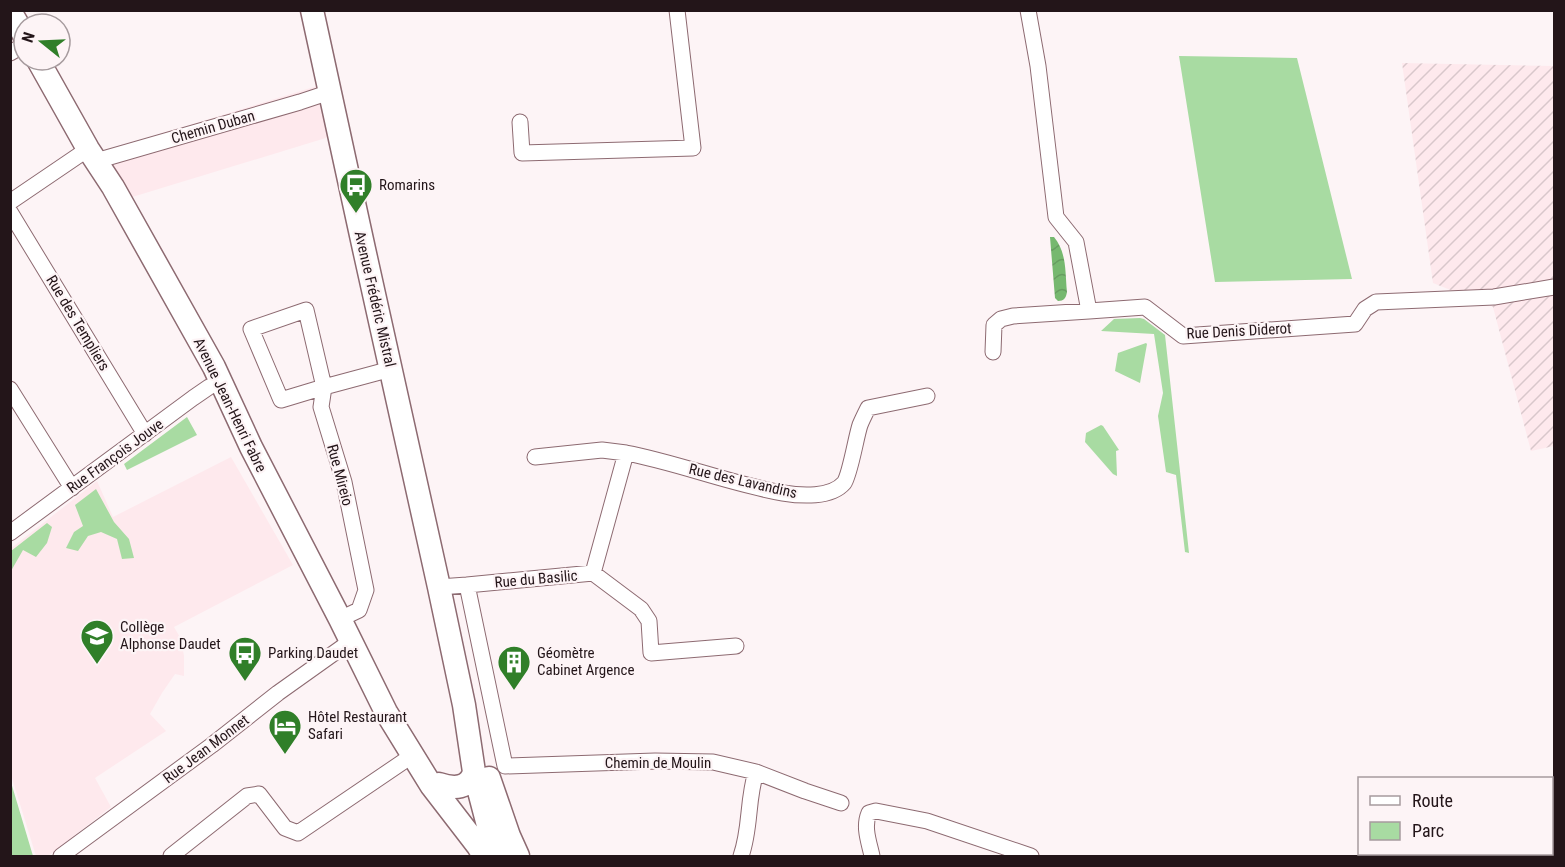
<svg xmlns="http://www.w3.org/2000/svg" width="1565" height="867" viewBox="0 0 1565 867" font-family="'Roboto Condensed',sans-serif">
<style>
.built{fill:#fee9ed}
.industrial{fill:url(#industrial-furrows)}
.green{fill:#a8dba2}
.water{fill:url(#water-waves)}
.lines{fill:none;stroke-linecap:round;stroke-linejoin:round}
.street-casing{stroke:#8d6a71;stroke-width:17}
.secondary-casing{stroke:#8d6a71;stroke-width:25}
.street{stroke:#fff;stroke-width:15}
.secondary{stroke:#fff;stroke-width:22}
.labels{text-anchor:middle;stroke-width:4.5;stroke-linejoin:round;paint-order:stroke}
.street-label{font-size:15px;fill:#231519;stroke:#fdf4f6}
.poi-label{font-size:15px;fill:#231519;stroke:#fdf4f6;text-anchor:start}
</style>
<defs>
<pattern id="industrial-furrows" width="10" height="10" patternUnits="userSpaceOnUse" patternTransform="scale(1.5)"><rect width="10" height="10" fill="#fee9ed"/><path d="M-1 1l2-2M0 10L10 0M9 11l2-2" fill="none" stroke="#d9c7cb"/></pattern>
<pattern id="water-waves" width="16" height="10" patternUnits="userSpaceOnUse" patternTransform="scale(1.5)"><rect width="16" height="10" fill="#76b86f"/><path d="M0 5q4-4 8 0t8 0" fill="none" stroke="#669d60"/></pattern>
</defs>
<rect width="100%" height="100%" fill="#fdf4f6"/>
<path class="built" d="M317,86L329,137L129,198L101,152Z
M231,457L293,565L174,627L181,639L184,656V676L175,674L162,693L150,714L166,731L95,778L111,807L48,856H36L11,775L10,549L97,481L113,517Z"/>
<path class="industrial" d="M1402,63L1554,66V446L1531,451L1493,307L1433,283Z"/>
<path class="green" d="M1179,56L1297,58L1352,279L1215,282Z
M1140,318L1144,319L1165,335L1189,553L1185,552L1176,475L1166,472L1158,416L1163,393L1154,334L1101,331L1114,319Z
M1146,343L1147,344L1140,383L1115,371L1118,353Z
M187,417L197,435L127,470L124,464Z
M1101,425L1103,426L1119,450L1116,451L1117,476L1113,474L1085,442L1086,433Z
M96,489L114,522L129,539L134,558L122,559L117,539L101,532L88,536L78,551L66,548L74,532L83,526L75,505Z
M47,523L52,527L47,543L36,557L23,550L11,571V551Z
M10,779L33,856H11Z"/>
<path class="water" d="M1050,237H1054C1067,253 1065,272 1067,292C1066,298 1064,301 1058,301L1055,298Z"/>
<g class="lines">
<defs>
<path id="street" d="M1028,10L1038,66L1056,217L1076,242L1089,311L1145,307L1183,336L1355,324L1365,309L1376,302L1494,297L1554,287
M10,53L24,45
M520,122L522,153L693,148L677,10
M96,161L300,102L330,92
M10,202L88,149
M10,212L145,434
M306,310L324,387L281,400L251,329Z
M993,352L994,325L1001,319L1013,316L1089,311
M10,389L72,488
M535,457L602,450L626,453
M10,533L193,398L209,387L220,382
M593,573L626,453C679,463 730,484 783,493C801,496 831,498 844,483C850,475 856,437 860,425C862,420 865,414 868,408L927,396
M467,585L593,573L641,609L649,621L651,653L736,646
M439,587L467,585L505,766L655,761L713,762L756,772L805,791L841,803
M340,619L359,610L366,590L344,482L321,407L324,387L391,369
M61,856L212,745L278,693L351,641
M171,856L247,796L259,794L285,828L298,833L413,755
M741,856C751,828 747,800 756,772
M872,856C869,842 863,827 869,813L876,811L927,821L1031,856"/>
<path id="secondary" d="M312,10L364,249L439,587L464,705L474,772L496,856
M10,11L24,35
M38,60L88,149L113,187L214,367L251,447L340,619L386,712L431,785L478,846L484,856
M489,778L509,836L518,856
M439,784C454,789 469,789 474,772"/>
</defs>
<use href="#street" class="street-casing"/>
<use href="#secondary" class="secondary-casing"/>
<use href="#street" class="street"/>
<use href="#secondary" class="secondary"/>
</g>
<defs>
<symbol id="bus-pin" viewBox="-11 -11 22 30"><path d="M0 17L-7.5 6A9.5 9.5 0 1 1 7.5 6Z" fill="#307f29" stroke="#fdf4f6"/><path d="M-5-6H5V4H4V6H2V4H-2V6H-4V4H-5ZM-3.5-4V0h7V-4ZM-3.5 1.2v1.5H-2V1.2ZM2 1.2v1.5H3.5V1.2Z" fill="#fff"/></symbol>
<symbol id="school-pin" viewBox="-11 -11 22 30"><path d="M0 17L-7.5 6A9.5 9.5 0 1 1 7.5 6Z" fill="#307f29" stroke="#fdf4f6"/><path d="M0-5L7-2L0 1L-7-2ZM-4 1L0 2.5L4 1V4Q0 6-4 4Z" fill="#fff"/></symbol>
<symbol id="building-pin" viewBox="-11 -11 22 30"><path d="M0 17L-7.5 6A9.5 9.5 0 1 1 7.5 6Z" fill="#307f29" stroke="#fdf4f6"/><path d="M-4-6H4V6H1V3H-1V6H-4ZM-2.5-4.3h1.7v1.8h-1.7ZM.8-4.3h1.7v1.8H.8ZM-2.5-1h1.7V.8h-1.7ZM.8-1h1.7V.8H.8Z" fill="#fff"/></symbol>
<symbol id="hotel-pin" viewBox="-11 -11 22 30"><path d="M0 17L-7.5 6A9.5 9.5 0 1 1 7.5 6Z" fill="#307f29" stroke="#fdf4f6"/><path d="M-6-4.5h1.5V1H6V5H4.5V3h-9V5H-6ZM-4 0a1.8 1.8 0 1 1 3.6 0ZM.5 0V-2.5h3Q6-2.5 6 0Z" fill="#fff"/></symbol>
</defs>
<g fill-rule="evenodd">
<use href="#bus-pin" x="337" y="166" width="38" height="52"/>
<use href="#school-pin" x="78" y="617" width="38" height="52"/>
<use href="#bus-pin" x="226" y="634" width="38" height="52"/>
<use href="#building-pin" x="495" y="643" width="38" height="52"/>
<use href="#hotel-pin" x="266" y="707" width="38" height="52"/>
</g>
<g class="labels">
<g class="street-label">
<text transform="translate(213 127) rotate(-16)" y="5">Chemin Duban</text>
<text transform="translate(375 299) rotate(77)" y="5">Avenue Frédéric Mistral</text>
<text transform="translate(78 323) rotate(59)" y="5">Rue des Templiers</text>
<text transform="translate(1239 331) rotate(-3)" y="5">Rue Denis Diderot</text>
<text transform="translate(230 405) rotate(64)" y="5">Avenue Jean-Henri Fabre</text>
<text transform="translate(115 456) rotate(-36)" y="5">Rue François Jouve</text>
<text transform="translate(340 475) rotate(75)" y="5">Rue Mireio</text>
<text transform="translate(743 481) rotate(13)" y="5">Rue des Lavandins</text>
<text transform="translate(536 579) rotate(-5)" y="5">Rue du Basilic</text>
<text transform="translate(206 749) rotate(-37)" y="5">Rue Jean Monnet</text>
<text x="658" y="768">Chemin de Moulin</text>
</g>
<g class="poi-label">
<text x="379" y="190">Romarins</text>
<text x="120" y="632">Collège<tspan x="120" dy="17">Alphonse Daudet</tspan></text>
<text x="268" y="658">Parking Daudet</text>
<text x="537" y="658">Géomètre<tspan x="537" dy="17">Cabinet Argence</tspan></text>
<text x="308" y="722">Hôtel Restaurant<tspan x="308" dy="17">Safari</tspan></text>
</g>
</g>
<rect width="1565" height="867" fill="none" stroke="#231519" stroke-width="24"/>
<rect x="1358" y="777" width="195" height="78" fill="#fdf4f6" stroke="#a69b9e" stroke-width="1.5"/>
<rect x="1370" y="796" width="30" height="9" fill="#ffffff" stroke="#a69b9e" stroke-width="1.5"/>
<text x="1412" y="807" font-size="18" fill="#231519">Route</text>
<rect x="1370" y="822" width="30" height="18" fill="#a8dba2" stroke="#a69b9e" stroke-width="1.5"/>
<text x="1412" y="837" font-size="18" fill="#231519">Parc</text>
<g transform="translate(42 42) rotate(288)"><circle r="28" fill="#fdf4f6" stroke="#a69b9e" stroke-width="1.5"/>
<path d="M0-4.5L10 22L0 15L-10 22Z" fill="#307f29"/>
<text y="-9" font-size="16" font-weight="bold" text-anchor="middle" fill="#231519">N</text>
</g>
</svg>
